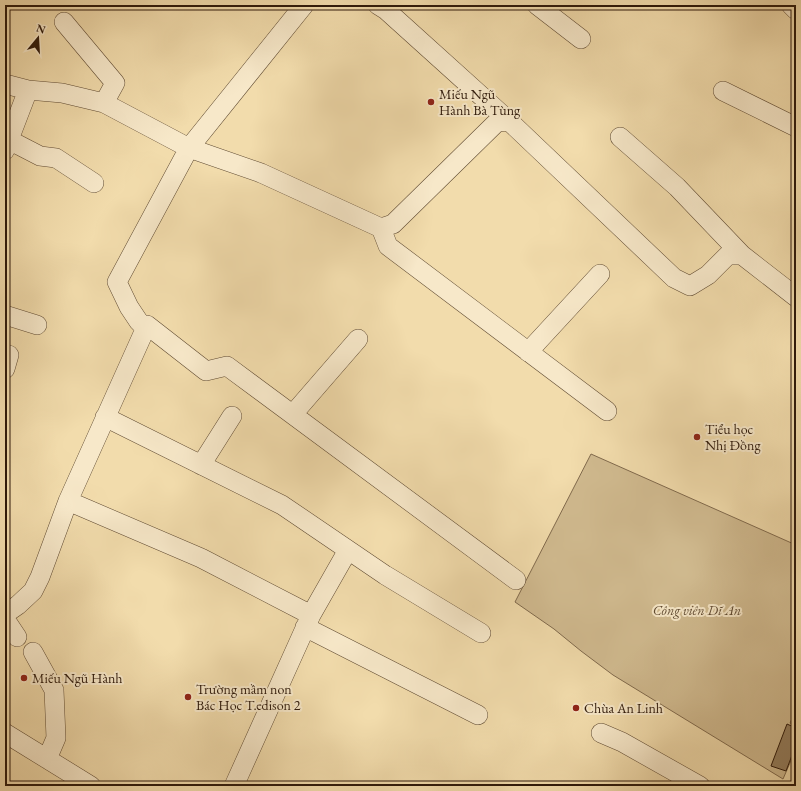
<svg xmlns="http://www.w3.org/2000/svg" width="801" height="791" viewBox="0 0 801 791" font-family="'EB Garamond',serif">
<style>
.green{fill:#d1bb90;stroke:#806a4d}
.building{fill:#947e5e;stroke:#2e190a}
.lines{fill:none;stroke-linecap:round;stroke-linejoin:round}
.minor-casing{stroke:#5f4a32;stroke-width:20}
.minor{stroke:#f7e8c9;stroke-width:19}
.poi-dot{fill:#8f2418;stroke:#f7e8c9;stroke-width:1.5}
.labels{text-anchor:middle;stroke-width:4;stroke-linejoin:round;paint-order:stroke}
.poi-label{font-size:14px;fill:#2e190a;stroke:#f7e8c9;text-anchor:start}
.park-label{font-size:14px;font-style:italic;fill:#5f4a32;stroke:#f7e8c9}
</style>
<rect width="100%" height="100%" fill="#f2dcac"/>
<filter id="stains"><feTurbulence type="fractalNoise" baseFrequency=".005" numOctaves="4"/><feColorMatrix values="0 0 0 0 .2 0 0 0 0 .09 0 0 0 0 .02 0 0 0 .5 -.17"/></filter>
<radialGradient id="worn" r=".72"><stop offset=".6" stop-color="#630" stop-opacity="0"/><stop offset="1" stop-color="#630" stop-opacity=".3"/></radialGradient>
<path class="green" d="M591,454L796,545V710L790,723L796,726V749L783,779L613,675L581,651L554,629L515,602Z"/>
<path class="building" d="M787,724L796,728V745L786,771L771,766Z"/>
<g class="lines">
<defs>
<path id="minor" d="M378,5L386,10L509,121
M537,5L581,39
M791,5L796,10
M64,22L115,83L104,103
M5,84L28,90L62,93L104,103L189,148L261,173L381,228L393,224L497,122L509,121L674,278L690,286L708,275L728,255H742L796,297
M723,91L796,127
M620,137L677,187L742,255
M9,140L40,156L56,158L94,183
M5,150L28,90
M381,228L388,246L607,411
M5,315L37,325
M139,322L129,307L117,282L189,148L304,5
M528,352L600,274
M5,369L9,355
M293,414L358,339
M105,417L282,505L385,575L481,633
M201,465L232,416
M68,501L201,558L311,615
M5,614L18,605L33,591L40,577L68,501L147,325L206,371L227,366L516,580
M5,619L17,637
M305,627L478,715
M33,652L54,690L56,738L47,759
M5,733L91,786
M601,733L622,742L700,786
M234,786L311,615L348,550"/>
</defs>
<use href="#minor" class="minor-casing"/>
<use href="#minor" class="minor"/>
</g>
<g class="poi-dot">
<circle cx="431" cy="102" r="4"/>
<circle cx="697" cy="437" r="4"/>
<circle cx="24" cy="678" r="4"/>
<circle cx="188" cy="697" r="4"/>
<circle cx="576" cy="708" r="4"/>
</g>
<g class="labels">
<g class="poi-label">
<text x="439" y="99">Miếu Ngũ<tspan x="439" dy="16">Hành Bà Tùng</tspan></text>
<text x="705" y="434">Tiểu học<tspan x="705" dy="16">Nhị Đồng</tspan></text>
<text x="32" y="683">Miếu Ngũ Hành</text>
<text x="196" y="694">Trường mầm non<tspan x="196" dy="16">Bác Học T.edison 2</tspan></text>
<text x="584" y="713">Chùa An Linh</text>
</g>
<g class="park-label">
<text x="697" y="615">Công viên Dĩ An</text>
</g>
</g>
<rect width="801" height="791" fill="none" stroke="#f2dcac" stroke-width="20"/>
<rect x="6" y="6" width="789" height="779" fill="none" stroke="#2e190a" stroke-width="2"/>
<rect x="10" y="10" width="781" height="771" fill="none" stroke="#2e190a"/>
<g transform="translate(38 38) rotate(18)" stroke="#f7e8c9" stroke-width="3" paint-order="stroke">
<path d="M0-3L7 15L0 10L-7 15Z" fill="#2e190a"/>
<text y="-6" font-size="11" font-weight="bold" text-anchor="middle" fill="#2e190a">N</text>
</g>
<rect width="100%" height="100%" filter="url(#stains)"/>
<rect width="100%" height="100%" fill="url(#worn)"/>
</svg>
